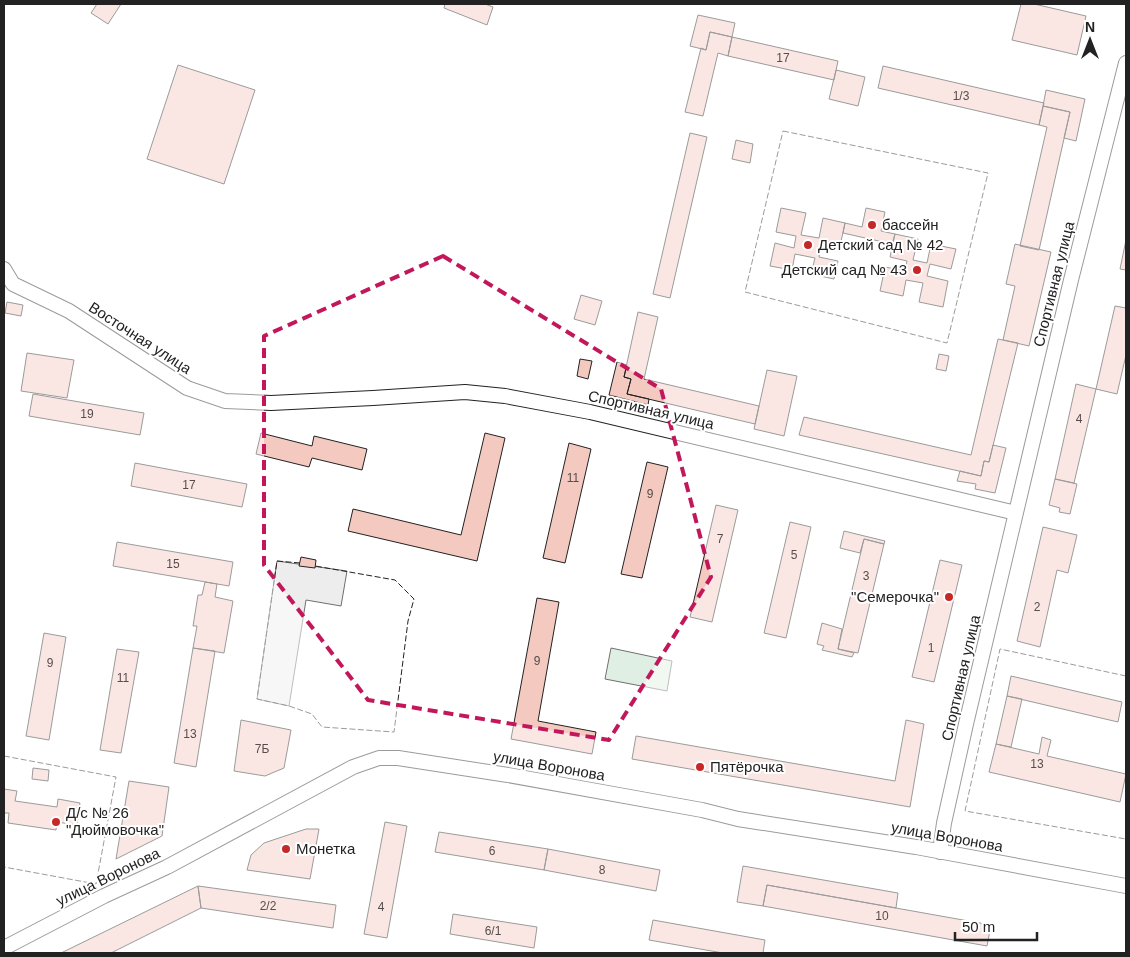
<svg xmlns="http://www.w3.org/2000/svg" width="1130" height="957" viewBox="0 0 1130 957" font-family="Arial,sans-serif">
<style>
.pitch{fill:#e0efe3;stroke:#6f6f6f}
.parking{fill:#ededed;stroke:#6f6f6f}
.building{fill:#f3c9c0;stroke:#222}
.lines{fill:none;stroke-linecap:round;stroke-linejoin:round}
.secondary-casing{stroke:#222;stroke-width:16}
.secondary{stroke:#fff;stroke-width:14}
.fence{stroke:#222;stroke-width:1;stroke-dasharray:6 2.5;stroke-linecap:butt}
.marked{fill:none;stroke:#c2185b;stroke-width:4;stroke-dasharray:10 6;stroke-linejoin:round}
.poi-dot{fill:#c62828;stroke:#fff;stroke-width:2}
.labels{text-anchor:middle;stroke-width:4;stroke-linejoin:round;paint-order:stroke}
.number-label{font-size:12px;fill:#564c4a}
.poi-label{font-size:15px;fill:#222;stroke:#fff;text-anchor:start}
.street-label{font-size:15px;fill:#222;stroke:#fff}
</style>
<rect width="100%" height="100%" fill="#fff"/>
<path class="pitch" d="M611,648L672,661L667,691L605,679Z"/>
<path class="parking" d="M277,561L347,571L341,606L306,600L289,706L257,699Z"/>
<path class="building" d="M97,4H121L108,24L91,13Z
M445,4H485L493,7L487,25L444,8Z
M1021,4H1034L1086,16L1077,55L1012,40Z
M698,15L735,23L732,37L710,32L706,50L690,46Z
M710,32L732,37L728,56L718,53L703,116L685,112L701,48L706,50Z
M732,37L838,61L834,80L728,56Z
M178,65L255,90L224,184L147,159Z
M883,66L1044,103L1039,125L878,88Z
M836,70L865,77L858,106L829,99Z
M1046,90L1085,99L1076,141L1064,138L1070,112L1043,106Z
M1043,106L1070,112L1039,250L1020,246L1047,127L1039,125Z
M690,133L707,137L670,298L653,294Z
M736,140L753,144L750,163L732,159Z
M781,208L806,213L801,235L819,238L823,218L845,223L840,246L822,242L819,257L838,261L834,279L811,274L815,258L795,254L792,270L770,266L775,243L794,248L796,236L776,232Z
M866,208L885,212L881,231L895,234L892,244L843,233L845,223L862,227Z
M895,234L918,239L913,260L927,263L931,244L956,249L951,269L930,264L927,276L948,281L943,307L919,302L923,283L906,280L903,296L880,291L885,267L905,271L907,261L890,257Z
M1126,240V270L1120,269Z
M1015,244L1051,252L1029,346L1003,340L1015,286L1006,284Z
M581,295L602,301L595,325L574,319Z
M7,302L23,305L21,316L5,313Z
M1115,306L1126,308V355L1117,394L1096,389Z
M638,312L658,317L644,379L759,406L755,424L627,394L631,379L624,377Z
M998,339L1018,343L989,462L984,461L981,476L799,435L804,417L971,455Z
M27,353L74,360L67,398L21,391Z
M939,354L949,356L946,371L936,369Z
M580,359L592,361L588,379L577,376Z
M617,362L627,365L624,377L631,379L627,394L649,399L648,405L609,395Z
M767,370L797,376L784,436L754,429Z
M1076,384L1096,389L1074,483L1055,479Z
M33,394L144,413L140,435L29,416Z
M261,433L312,446L314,436L367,449L362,470L312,458L309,467L256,454Z
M485,433L505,438L477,561L348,531L353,509L461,535Z
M569,443L591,449L565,563L543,558Z
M993,445L1006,448L995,493L975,489L976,484L957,481L960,471L981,476L984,461L989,462Z
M647,462L668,467L642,578L621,574Z
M135,463L247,484L242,507L131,486Z
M1055,479L1077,484L1070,514L1059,512L1060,508L1049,505Z
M716,505L738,510L712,622L690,617Z
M790,522L811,527L786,638L764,633Z
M1043,527L1077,535L1068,573L1057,570L1040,647L1017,641Z
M844,531L885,541L884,544L864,539L860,553L840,548Z
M864,539L884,544L858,653L838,649Z
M117,542L233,562L229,586L113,566Z
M301,557L316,560L315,568L299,566Z
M940,560L962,565L934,682L912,677Z
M205,582L217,584L215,597L233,601L224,653L193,648L197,626H193L198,595H202Z
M537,598L559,602L538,721L596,732L592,754L511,739Z
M822,623L842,629L838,649L854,653L852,657L822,650L824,646L817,644Z
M44,633L66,637L49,740L26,736Z
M193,648L215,651L196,767L174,763Z
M117,649L139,652L121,753L100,750Z
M1011,676L1122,702L1118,722L1007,696Z
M1007,696L1022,699L1011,747L996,744Z
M241,720L291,730L284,768L265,776L234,771Z
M906,720L924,724L910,807L632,759L636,736L895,781Z
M1042,737L1051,740L1047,756L1126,774L1120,802L989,772L996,744L1039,754Z
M33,768L49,770L48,781L32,779Z
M129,781L169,787L162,836L116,859Z
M4,789L17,791L15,801L57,807L58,799L80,803L77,825L57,822L56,830L8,823L9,813H4Z
M385,822L407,826L387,938L364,934Z
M306,829H319L310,879L247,870L251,855L264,843Z
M439,832L548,849L544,870L435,852Z
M548,849L660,870L656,891L544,870Z
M743,866L898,893L896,908L767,885L763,906L737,902Z
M767,885L991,925L987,946L763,906Z
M198,886L201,908L111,953H61Z
M198,886L336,905L333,928L201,908Z
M453,914L537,927L534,948L450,934Z
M653,920L765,940L763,953H723L649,940Z"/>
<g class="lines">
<defs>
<path id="secondary" d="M4,269L13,284L69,311L187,388L225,401L271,403L373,398L465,392L505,396L590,412L1016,513
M940,852L944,823L966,724L1071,280L1126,63
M4,948L104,896L167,867L353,767L379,758H398L508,775L702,810L738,819L916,847L1126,886"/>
</defs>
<use href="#secondary" class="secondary-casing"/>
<use href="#secondary" class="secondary"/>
<path class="fence" d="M783,131L988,173L947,343L745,292Z
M300,563L277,561L257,699L289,706L312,714L322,727L394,732L408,621L414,599L395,580L315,566
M1126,676L1000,649L965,811L1126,839
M4,756L116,777L96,884L4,867"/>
</g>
<path d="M0 0H1130V957H0ZM443,256L661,389L711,577L609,740L368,700L264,565V336Z" fill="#fff" fill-opacity=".55" fill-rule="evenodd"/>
<path class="marked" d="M443,256L661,389L711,577L609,740L368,700L264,565V336Z"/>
<g class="poi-dot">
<circle cx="872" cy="225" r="5"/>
<circle cx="808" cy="245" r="5"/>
<circle cx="917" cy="270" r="5"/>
<circle cx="949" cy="597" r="5"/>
<circle cx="700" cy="767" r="5"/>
<circle cx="56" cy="822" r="5"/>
<circle cx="286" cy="849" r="5"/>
</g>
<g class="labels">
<g class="number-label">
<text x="783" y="62">17</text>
<text x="961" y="100">1/3</text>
<text x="87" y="418">19</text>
<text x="1079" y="423">4</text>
<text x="573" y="482">11</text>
<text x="189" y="489">17</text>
<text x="650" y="498">9</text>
<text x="720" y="543">7</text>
<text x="794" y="559">5</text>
<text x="173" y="568">15</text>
<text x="866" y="580">3</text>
<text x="1037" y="611">2</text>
<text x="931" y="652">1</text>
<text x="537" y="665">9</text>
<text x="50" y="667">9</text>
<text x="123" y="682">11</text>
<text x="190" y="738">13</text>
<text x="262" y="753">7Б</text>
<text x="1037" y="768">13</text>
<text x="492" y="855">6</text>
<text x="602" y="874">8</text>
<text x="268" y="910">2/2</text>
<text x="381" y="911">4</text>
<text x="882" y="920">10</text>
<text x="493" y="935">6/1</text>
</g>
<g class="poi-label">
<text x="882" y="230">бассейн</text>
<text x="818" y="250">Детский сад № 42</text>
<text x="907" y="275" text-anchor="end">Детский сад № 43</text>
<text x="939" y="602" text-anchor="end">"Семерочка"</text>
<text x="710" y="772">Пятёрочка</text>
<text x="66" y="818">Д/с № 26<tspan x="66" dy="17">"Дюймовочка"</tspan></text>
<text x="296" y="854">Монетка</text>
</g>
<g class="street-label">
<text transform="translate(1054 284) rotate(-76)" y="5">Спортивная улица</text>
<text transform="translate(140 338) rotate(33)" y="5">Восточная улица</text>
<text transform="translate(651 410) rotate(13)" y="5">Спортивная улица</text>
<text transform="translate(961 678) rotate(-77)" y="5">Спортивная улица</text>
<text transform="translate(549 766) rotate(10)" y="5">улица Воронова</text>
<text transform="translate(947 837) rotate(10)" y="5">улица Воронова</text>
<text transform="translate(108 877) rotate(-26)" y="5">улица Воронова</text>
</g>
</g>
<rect width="1130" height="957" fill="none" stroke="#222222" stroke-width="10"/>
<g transform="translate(1090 40)" stroke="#ffffff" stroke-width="4" paint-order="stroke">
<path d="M0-4L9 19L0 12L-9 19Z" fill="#222222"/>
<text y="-8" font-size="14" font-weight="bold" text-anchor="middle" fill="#222222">N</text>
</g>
<path d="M955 932v8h82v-8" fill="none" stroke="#222222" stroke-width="2.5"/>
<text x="962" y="932" font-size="15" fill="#222222" stroke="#ffffff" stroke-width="4" paint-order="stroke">50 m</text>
</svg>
